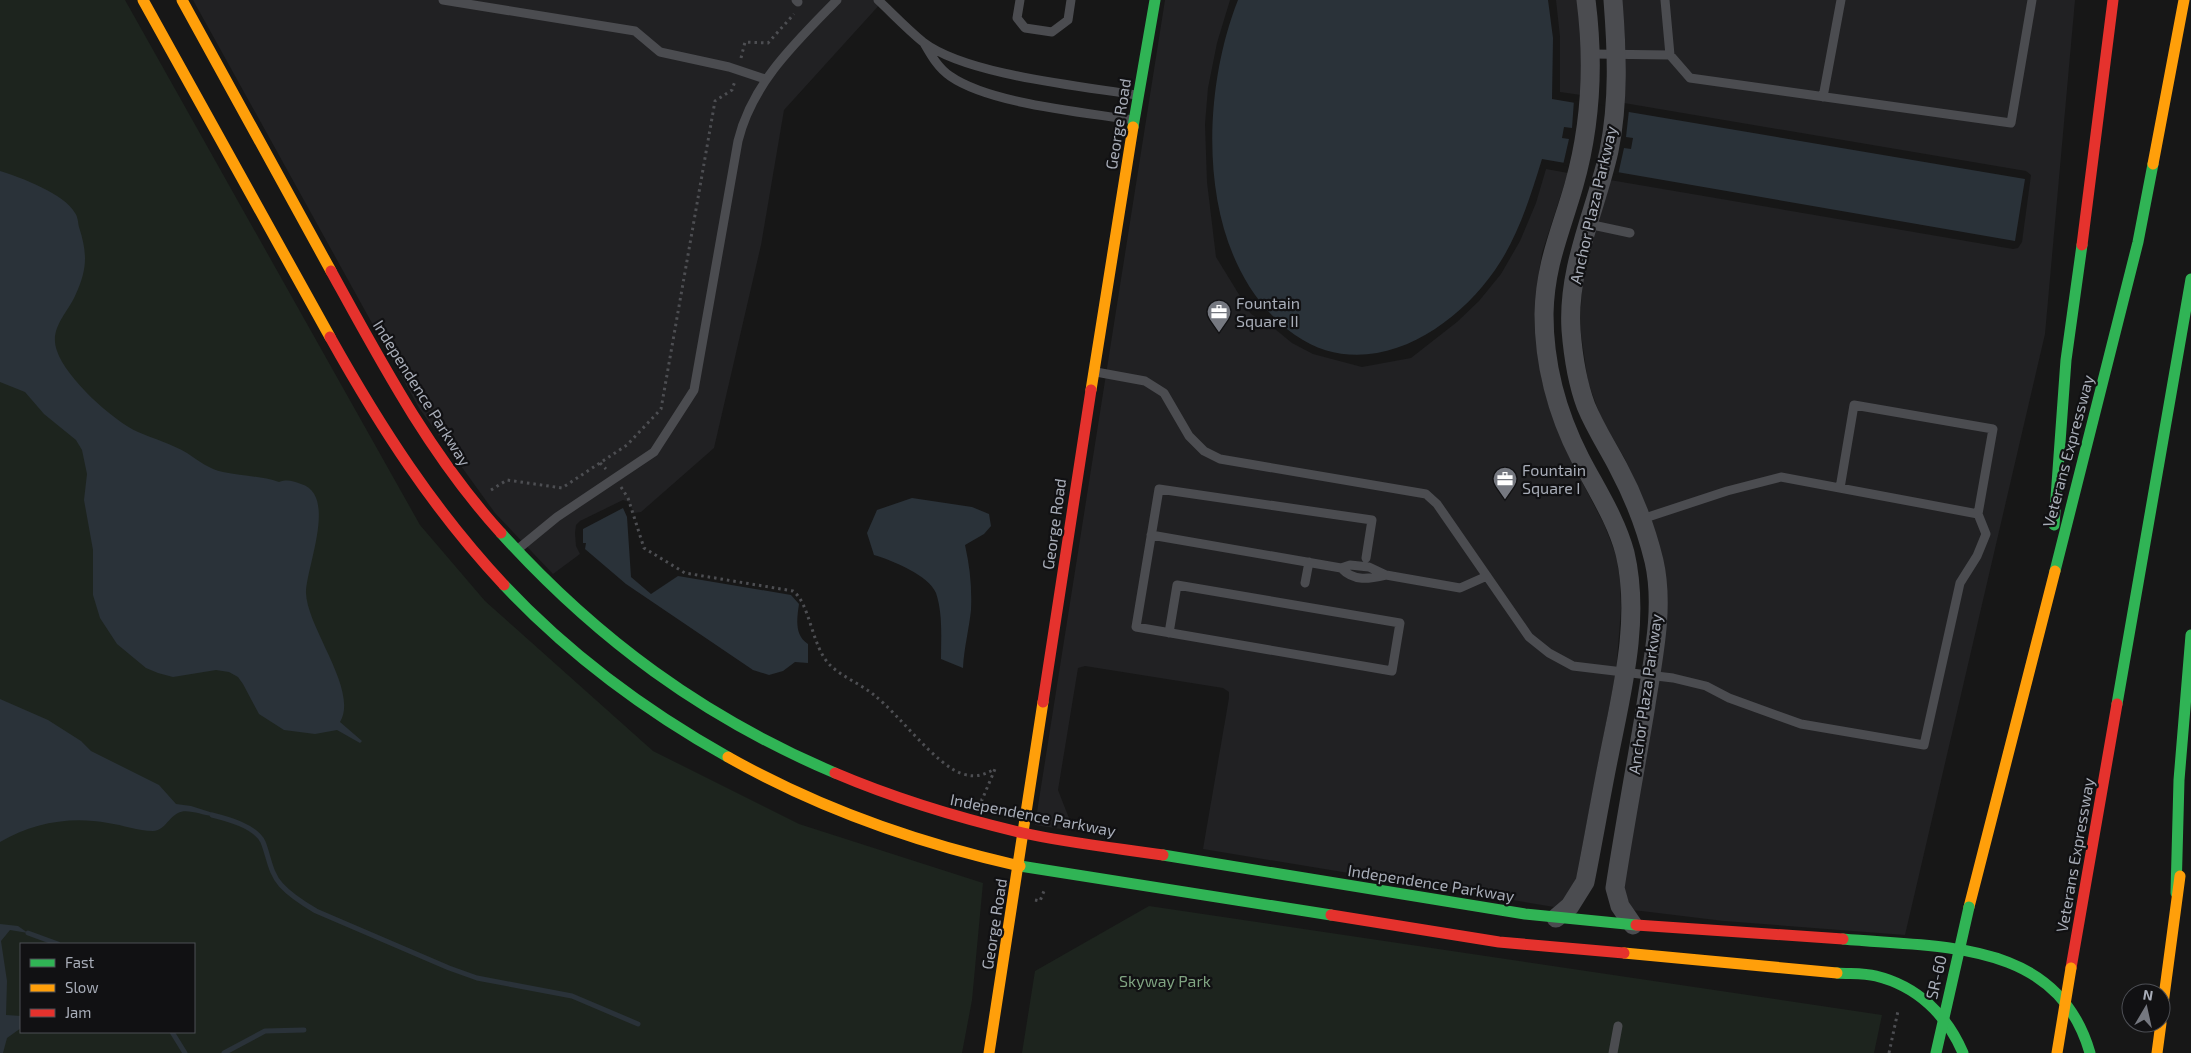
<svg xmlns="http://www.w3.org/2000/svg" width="2191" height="1053" viewBox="0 0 2191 1053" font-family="'Exo 2',sans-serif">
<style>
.built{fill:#212123}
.green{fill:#1d241e;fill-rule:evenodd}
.water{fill:#2a3239}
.pier{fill:#171717}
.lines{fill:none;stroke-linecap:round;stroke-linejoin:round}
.stream{stroke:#2a3239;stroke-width:5}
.path{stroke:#4d4e52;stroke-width:3;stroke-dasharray:2.5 4;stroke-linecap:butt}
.lane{stroke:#4b4c50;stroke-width:9}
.street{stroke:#4b4c50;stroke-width:19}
.fast{stroke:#30b455;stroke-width:11}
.slow{stroke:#ff9f0a;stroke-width:11}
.jam{stroke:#e5322d;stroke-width:11}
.fast-bridge{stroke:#30b455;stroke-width:11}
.slow-bridge{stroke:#ff9f0a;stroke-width:11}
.labels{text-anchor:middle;stroke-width:4.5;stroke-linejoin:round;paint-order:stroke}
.street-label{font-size:16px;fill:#a8adb8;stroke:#111113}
.poi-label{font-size:16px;fill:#a8adb8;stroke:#111113;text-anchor:start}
.park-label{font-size:16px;fill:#7fa381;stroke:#111113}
</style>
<rect width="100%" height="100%" fill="#171717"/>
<path class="built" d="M193,0H879L882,2L784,110L761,245L714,448L641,512L634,513L629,502L623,500L580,521L576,525L575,533L576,546L580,554L553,574L495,513L419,408Z
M1165,0H1230L1217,43L1208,88L1205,124L1207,182L1216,257L1251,314L1275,329L1292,343L1313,354L1362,367L1411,358L1457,322L1479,301L1501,274L1520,241L1536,203L1546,169L1568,173L1542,253L1538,278L1537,347L1542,381L1550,410L1572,463L1604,524L1616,555L1620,580L1621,609L1616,672L1576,879L1564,899L1554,907L1203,849L1229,698V692L1223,688L1085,666L1078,668L1058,790L1074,831L1035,825Z
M1556,0H1577L1581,30V95L1560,92V37Z
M1622,0H2075L2045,334L1905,935L1724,921L1633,910L1628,901L1624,888L1663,562L1650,515L1625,459L1601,418L1588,382L1580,327L1582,285L1587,258L1610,180L2013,249L2018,248L2022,242L2031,175L2026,171L1624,103L1626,54Z"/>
<path class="green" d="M0,0H125L420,525L485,601L653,751L799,824L983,883L972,1000L962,1053H0ZM21,944H194V1032H21Z
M1149,906L1882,1015L1874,1053H1022L1035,971Z"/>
<path class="water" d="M1238,0H1548L1553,38L1552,99L2025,179L2015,241L1542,159C1530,198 1518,237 1495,270C1452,332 1367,385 1295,335C1196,265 1198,101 1238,0Z
M0,171C20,177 65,194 75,213C78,217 78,223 79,227C88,255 87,270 75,296C66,315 49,329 57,351C66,378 112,420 138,432C154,439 172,444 187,453C199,461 209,469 223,472C242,476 261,476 279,482C288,479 292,481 301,484C338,495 306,567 306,593C307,628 359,691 340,722L362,741L360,743L337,730L315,734L284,730L259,714L243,684L238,677L229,672L216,670L173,677L158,673L146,668L117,644L100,618L93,595V550L84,500L87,474L82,450L76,440L44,414L25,392L0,382Z
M912,498L972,507L989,514L991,526L984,534L965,545C970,567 972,588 971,610C969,629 964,648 963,668L941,659C941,638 943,614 936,593C929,575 891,560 874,555L867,533L877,510Z
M623,508L627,517L631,577L651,594L678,576L791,595L799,604C797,618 794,635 808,644V663L795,662L783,671L769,675L753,670L626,584L585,549L586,543H583V529Z
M0,699L48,720L81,741L91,751L159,785L176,804L191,806L213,813L212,816C202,815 186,808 178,813C168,818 165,830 153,831C138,831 123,825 108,823C70,816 33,823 0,842Z
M0,924L18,926L28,933L10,930L1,941L7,981L6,1015L21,1016V1028L7,1038L3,1053H0Z"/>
<path class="pier" d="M1574,100L1629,110L1626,137L1633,138L1631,149L1624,148L1618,175L1563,165L1569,139L1562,138L1564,127L1572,128Z"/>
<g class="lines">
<path class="stream" d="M212,815C228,819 255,826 263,842C269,857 270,873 281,885C291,896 304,904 316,911L449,968L477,978L572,996L638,1024
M28,933L58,944
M172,1032L185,1053
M224,1053L265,1031L304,1030"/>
<path class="path" d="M741,58L745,42L768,43L794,14
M600,463L606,469
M621,487L628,498L644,548L685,573L793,591C810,603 812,648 830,665C842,677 861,684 874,695C899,714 936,766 963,774C976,778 983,775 995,769L982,800H979
M491,490L507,480L562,488L627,445L661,409L715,101L732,90L735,81
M1035,900L1040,901L1044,891
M1889,1053L1898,1011"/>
<path class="lane" d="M443,0L635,31L660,52L729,67L765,79
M796,0L798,2
M878,0C893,14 907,29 923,42C966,75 1081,86 1136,95
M1020,0L1017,18L1025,28L1052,32L1068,20L1071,0
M924,43C931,55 938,68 950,76C990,104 1083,112 1133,120
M1592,54L1670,55L1665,0
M1670,55L1690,78L2011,123L2032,0
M1823,97L1841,0
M1588,224L1630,233
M1096,372L1145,381L1164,393L1189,436L1204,451L1220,459L1426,494L1437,504L1529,637L1549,653L1573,666L1673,678L1706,686L1729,698L1801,724L1924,745L1960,583L1977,556L1986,534L1978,514L1993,429L1854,405L1840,488
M1642,519L1727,491L1781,477L1978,514
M1151,535L1341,568L1350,565L1369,567L1386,575L1460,588L1487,576
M518,549L557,517L654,452L694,390L738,141C752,83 796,42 837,0
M1341,568C1354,582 1369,579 1386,575
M1305,583L1309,562
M1169,633L1177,585L1400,623L1392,671L1136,627L1159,489L1372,520L1366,558
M1613,1053L1618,1026"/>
<path class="street" d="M1613,0C1617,51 1619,101 1609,151C1596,210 1567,267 1571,330C1573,355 1577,382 1586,406C1595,428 1607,446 1618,467C1634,497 1646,528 1654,561C1665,609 1652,663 1645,711C1635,770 1624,829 1615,888L1620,906L1633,925
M1556,918L1570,906L1585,882C1593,842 1600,801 1608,761C1621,694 1641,621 1625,553C1616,519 1596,489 1580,458C1557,413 1544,364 1544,314C1545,264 1561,231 1574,185C1591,125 1594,62 1586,0"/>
<path class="fast" d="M1133,127L1155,0
M2054,525L2066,360L2082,245
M501,533C597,639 703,717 835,773
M2055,571L2138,242L2153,164
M504,585C569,654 646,711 728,757
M2117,704L2191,279
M1163,855L1525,914L1636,925
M1020,866L1331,915
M2176,893L2179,780L2191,635
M1843,939C1939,948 2057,938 2090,1053
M1837,973C1850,974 1864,973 1876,976C1917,986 1947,1015 1963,1053"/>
<path class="slow" d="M143,0L330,337
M182,0L331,271
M2153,164L2184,0
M1091,390L1133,127
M728,757C820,809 917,843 1020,866
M1969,907L2055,571
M1624,953L1837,973
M2161,1019L2180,876
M989,1053L1043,702
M2157,1053L2161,1023"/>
<path class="jam" d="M2082,245L2113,0
M331,271C381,362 430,455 501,533
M330,337C381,428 433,509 504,585
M1043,702L1091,390
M835,773C896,799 959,818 1023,833C1069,843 1116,848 1163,855
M1331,915L1499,942L1624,953
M1636,925L1843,939
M2071,968L2117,704"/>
<path class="fast-bridge" d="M1936,1053L1969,907"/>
<path class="slow-bridge" d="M2057,1053L2071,968"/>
</g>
<defs>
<symbol id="office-pin" viewBox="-11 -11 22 30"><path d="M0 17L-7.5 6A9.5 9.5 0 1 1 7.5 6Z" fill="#757880" stroke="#111113"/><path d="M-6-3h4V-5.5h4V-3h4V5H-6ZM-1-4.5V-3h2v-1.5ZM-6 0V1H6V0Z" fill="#fff"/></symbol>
</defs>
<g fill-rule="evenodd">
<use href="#office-pin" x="1205" y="298" width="28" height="38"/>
<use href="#office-pin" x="1491" y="465" width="28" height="38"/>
</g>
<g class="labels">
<g class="street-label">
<text transform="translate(1118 124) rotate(-81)" y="6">George Road</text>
<text transform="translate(1593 205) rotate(-77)" y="6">Anchor Plaza Parkway</text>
<text transform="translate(422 393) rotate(58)" y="6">Independence Parkway</text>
<text transform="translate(2068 451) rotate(-75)" y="6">Veterans Expressway</text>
<text transform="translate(1054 524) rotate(-82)" y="6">George Road</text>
<text transform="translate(1645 694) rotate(-82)" y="6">Anchor Plaza Parkway</text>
<text transform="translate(1033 815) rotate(11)" y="6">Independence Parkway</text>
<text transform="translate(2075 855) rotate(-80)" y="6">Veterans Expressway</text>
<text transform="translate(1431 883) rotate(9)" y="6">Independence Parkway</text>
<text transform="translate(994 924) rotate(-81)" y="6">George Road</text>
<text transform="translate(1936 977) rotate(-77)" y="6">SR-60</text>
</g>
<g class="poi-label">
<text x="1236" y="309">Fountain<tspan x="1236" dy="18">Square II</tspan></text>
<text x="1522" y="476">Fountain<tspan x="1522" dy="18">Square I</tspan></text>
</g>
<g class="park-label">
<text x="1165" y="987">Skyway Park</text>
</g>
</g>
<rect x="20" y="943" width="175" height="90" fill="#111113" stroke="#4d4f55"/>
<rect x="30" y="959" width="25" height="8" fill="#30b455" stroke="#4d4f55"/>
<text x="65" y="968" font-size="15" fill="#a8adb8">Fast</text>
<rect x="30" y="984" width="25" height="8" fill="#ff9f0a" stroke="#4d4f55"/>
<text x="65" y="993" font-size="15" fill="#a8adb8">Slow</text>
<rect x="30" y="1009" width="25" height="8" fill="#e5322d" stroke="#4d4f55"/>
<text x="65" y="1018" font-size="15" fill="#a8adb8">Jam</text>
<g transform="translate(2146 1008) rotate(9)"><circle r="24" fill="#111113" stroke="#4d4f55"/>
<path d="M0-4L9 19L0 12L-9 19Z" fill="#757880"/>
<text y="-8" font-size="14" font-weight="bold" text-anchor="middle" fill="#a8adb8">N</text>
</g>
</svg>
